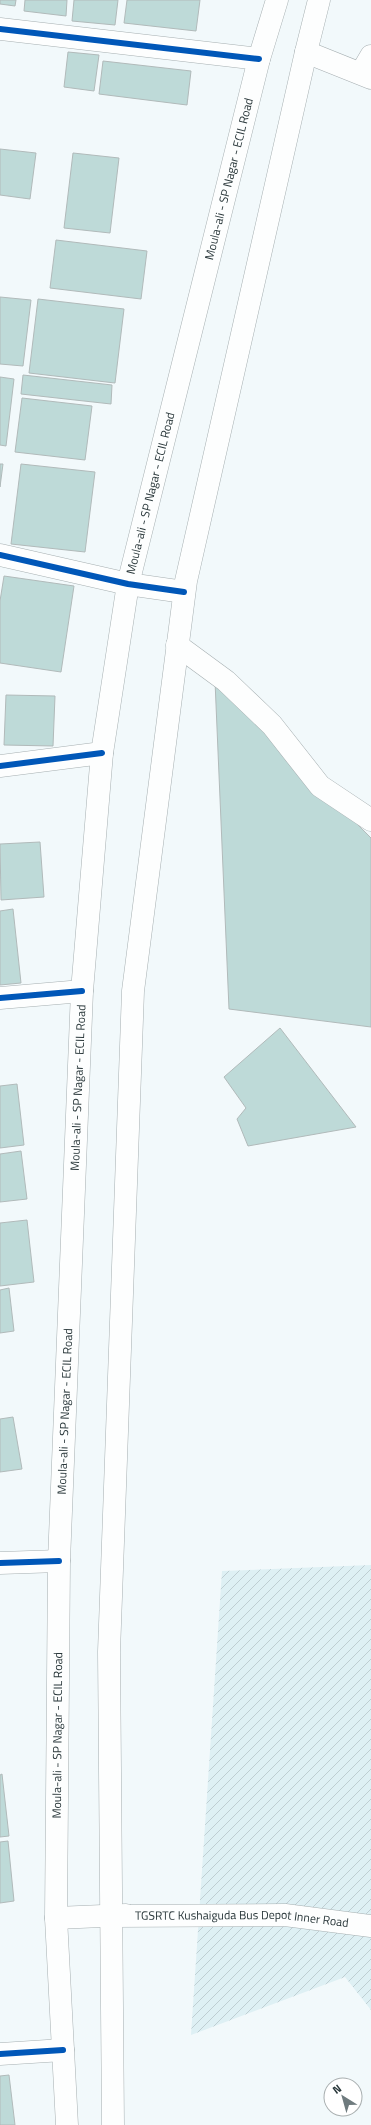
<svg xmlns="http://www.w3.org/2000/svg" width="371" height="2125" viewBox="0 0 371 2125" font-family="'Titillium Web',sans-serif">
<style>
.industrial{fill:url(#industrial-furrows)}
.building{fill:#bedad8;stroke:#b1baba}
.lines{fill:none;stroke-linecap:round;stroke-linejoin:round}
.minor-casing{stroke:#a6afb1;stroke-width:23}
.major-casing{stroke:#a6afb1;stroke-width:23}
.minor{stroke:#fdfefe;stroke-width:22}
.major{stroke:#fdfefe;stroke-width:22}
.cycleway-casing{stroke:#fff;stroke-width:8}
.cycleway{stroke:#0057b8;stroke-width:6}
.labels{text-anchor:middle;stroke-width:3;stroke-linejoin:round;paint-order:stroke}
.street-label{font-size:12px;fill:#29373a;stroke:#fff}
</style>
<defs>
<pattern id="industrial-furrows" width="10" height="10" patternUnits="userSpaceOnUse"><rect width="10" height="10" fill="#def0f4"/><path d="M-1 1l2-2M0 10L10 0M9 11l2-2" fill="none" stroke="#beced2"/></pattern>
</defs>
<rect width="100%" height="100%" fill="#f2f9fb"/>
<path class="industrial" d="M371,1565V2010L345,1977L191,2035L222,1571Z"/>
<path class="building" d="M0,0H16L15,6L0,4Z
M25,0H67L66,16L24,11Z
M74,0H118L115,25L72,21Z
M127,0H200L196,31L124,23Z
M68,52L99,55L94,91L64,87Z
M103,61L191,71L187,105L99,94Z
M0,149L36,153L30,199L0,195Z
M73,153L119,158L110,233L64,228Z
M56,240L147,251L141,299L50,288Z
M0,297L31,300L23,366L0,364Z
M38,299L124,309L115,383L29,373Z
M23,375L112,385L111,404L21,394Z
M0,377L14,379L6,446L0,445Z
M22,398L92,406L85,460L15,452Z
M0,464H3L0,487Z
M21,464L95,472L85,552L11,544Z
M4,576L74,586L61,672L0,663V601Z
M215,681L371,838V1027L229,1009Z
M6,695L55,696L53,746L4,745Z
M40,842L44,897L1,900L0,844Z
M13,909L21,983L0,985V911Z
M280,1028L356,1127L248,1146L237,1119L246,1108L224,1077Z
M17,1084L24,1145L0,1148V1086Z
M21,1151L27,1199L0,1202V1154Z
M27,1220L34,1282L0,1286V1223Z
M9,1288L14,1331L0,1333V1290Z
M13,1417L22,1469L0,1472V1419Z
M2,1774L9,1836L0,1837V1775Z
M8,1841L14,1901L0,1903V1842Z
M9,2075L15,2125H0V2076Z"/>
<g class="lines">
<defs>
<g id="minor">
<path d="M0,29L259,59"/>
<path d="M306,52L371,78"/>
<path d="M361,73L371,56"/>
<path d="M0,555L128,584L184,592"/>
<path d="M177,645L226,681L272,725L320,786L371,820"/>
<path d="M0,766L102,753"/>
<path d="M0,998L82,991"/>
<path d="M0,1563L59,1561"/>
<path id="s1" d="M112,1916L285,1915L371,1926"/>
<path d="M56,1918L126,1915"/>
<path d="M0,2054L63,2050"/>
</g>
<g id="major">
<path id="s2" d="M67,2125L56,1918L59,1561L82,991L102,753L128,584L259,59L277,0"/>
<path d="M113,2125L109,1652L133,991L186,581L306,52L319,0"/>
</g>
</defs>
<use href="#minor" class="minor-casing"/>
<use href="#major" class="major-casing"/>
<use href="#minor" class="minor"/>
<use href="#major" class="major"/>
<defs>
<path id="cycleway" d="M0,29L259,59
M0,555L128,584L184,592
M0,766L102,753
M0,998L82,991
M0,1563L59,1561
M0,2054L63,2050"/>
</defs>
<use href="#cycleway" class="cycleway-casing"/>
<use href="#cycleway" class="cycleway"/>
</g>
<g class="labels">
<g class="street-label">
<text dy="4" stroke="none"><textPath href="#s2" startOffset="1962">Moula-ali - SP Nagar - ECIL Road</textPath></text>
<text dy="4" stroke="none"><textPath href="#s2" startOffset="1638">Moula-ali - SP Nagar - ECIL Road</textPath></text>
<text dy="4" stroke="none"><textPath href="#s2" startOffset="1038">Moula-ali - SP Nagar - ECIL Road</textPath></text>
<text dy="4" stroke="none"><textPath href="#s2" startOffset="714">Moula-ali - SP Nagar - ECIL Road</textPath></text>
<text dy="4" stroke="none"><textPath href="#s2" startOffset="390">Moula-ali - SP Nagar - ECIL Road</textPath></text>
<text dy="4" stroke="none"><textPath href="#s1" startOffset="130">TGSRTC Kushaiguda Bus Depot Inner Road</textPath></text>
</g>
</g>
<g transform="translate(343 2097) rotate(323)"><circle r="19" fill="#ffffff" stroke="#a9afb0"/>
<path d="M0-3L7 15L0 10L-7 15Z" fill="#6f7b7e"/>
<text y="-6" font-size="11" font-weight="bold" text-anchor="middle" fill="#29373a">N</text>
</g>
</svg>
